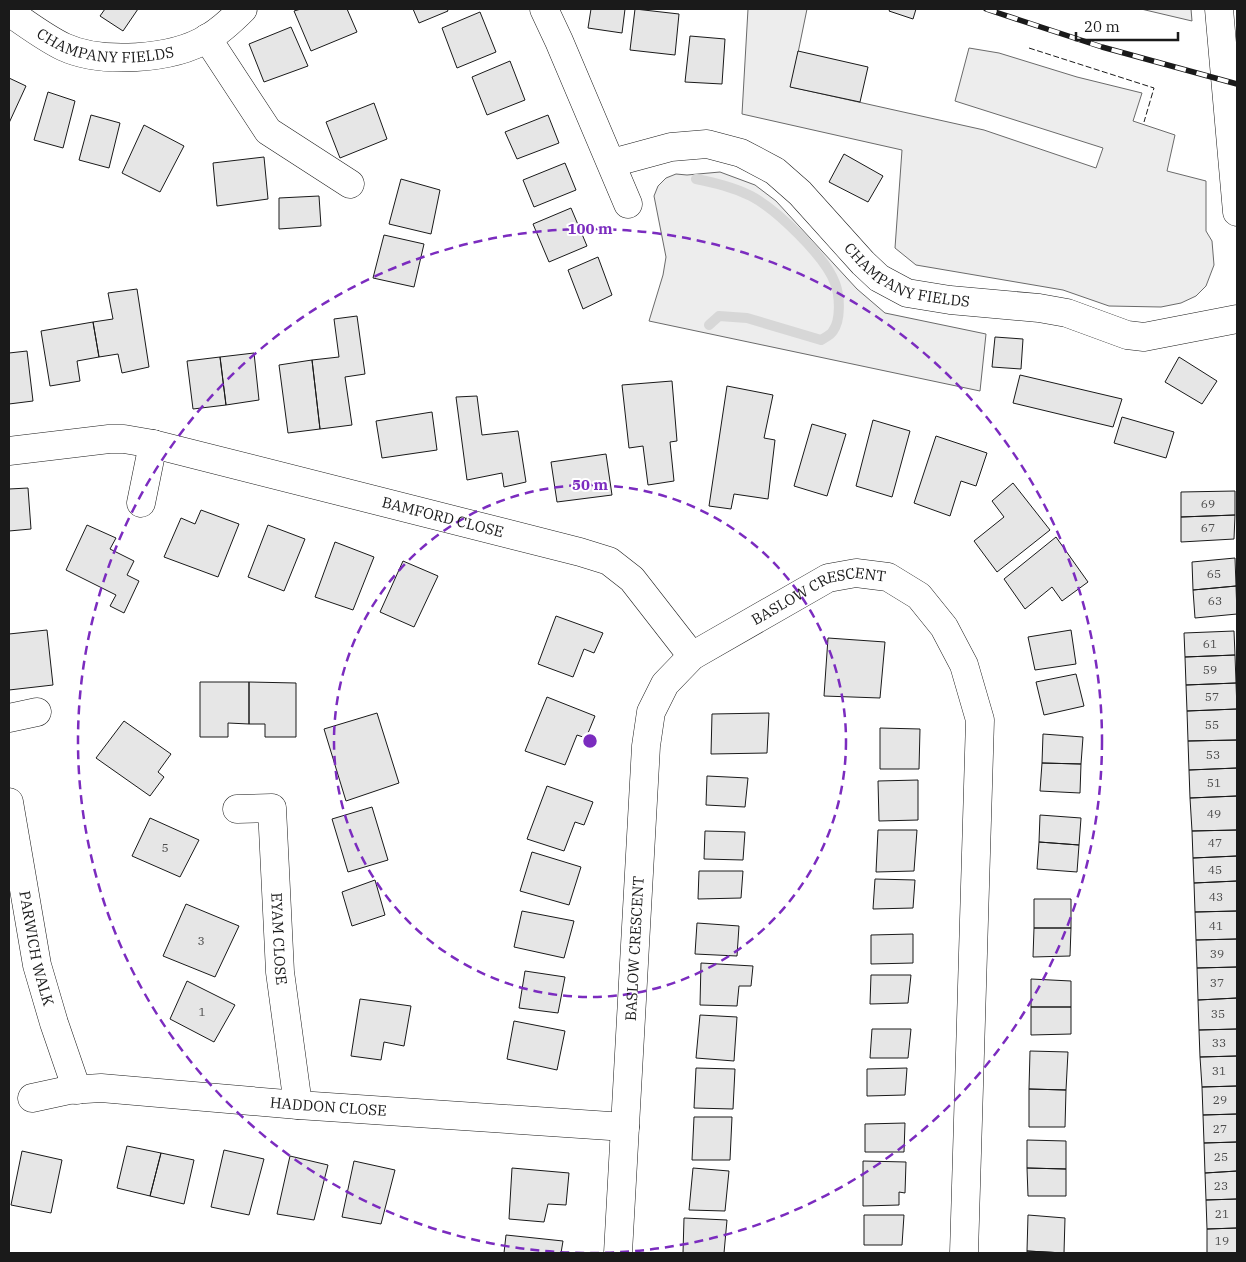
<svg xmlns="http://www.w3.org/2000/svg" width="1246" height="1262" viewBox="0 0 1246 1262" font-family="'IBM Plex Serif',serif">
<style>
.built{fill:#ededed;stroke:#6a6a6a}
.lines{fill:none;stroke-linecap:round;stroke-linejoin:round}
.stream{stroke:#d7d7d7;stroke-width:10}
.building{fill:#e6e6e6;stroke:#1a1a1a}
.street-casing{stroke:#1a1a1a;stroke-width:29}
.secondary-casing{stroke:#1a1a1a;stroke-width:29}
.street{stroke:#fff;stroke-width:28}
.secondary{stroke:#fff;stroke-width:28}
.rail-casing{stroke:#1a1a1a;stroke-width:5.5}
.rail{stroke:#fff;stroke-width:4;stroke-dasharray:11;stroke-linecap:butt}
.fence{stroke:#1a1a1a;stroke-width:1;stroke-dasharray:6 2.5;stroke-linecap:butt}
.ring{fill:none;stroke:#7b2cbf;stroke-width:2.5;stroke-dasharray:9 6}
.labels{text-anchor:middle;stroke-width:4;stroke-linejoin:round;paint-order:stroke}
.number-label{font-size:12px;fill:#4d4d4d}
.street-label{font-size:15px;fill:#1a1a1a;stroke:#fff}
.centre{fill:#7b2cbf;stroke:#fff;stroke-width:2.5}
.ring-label{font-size:15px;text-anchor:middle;font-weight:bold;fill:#7b2cbf;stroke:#fff;stroke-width:4;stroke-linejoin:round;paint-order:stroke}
</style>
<rect width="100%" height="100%" fill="#fff"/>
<path class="built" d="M748,9H807L791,87L984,130L1096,168L1103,148L955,101L969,48L999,53L1077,77L1142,93L1133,121L1175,135L1167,171L1206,181V231L1212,241L1214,265L1206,286L1196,296L1181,303L1161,307L1109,306L1063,290L916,265L895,248L902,150L742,114Z
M1141,9H1191L1192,21Z
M720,172L755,185L776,201L857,289L885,313L986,334L980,391L649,321L663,275L666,257L654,196L658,186L666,178L676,174L687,175Z"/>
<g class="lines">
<path class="stream" d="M696,179C715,183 733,187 751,196C776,209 825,256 835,283C840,296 841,320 833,331C831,335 824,338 821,340L747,318L719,316L709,325"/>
</g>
<path class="building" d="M105,9H138L123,31L100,16Z
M301,9H347L357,32L311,51L294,11Z
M413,9H447L448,11L419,23Z
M591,9H625L622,33L588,28Z
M635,9L679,14L675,55L630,50Z
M890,9H916L913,19L889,11Z
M480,12L496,52L457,68L442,28Z
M291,27L308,66L264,82L249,44Z
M690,36L725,39L722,84L685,82Z
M798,51L868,67L860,102L790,87Z
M510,61L525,100L487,115L472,77Z
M9,78L26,86L9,123Z
M48,92L75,101L63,148L34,140Z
M374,103L387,139L340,158L326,122Z
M91,115L120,123L109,168L79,160Z
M548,115L559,143L517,159L505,132Z
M144,125L184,146L160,192L122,173Z
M844,154L883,176L868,202L829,182Z
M264,157L268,199L217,206L213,163Z
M565,163L576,190L534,207L523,180Z
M401,179L440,190L431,234L389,224Z
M319,196L321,226L279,229V198Z
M571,208L587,246L549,262L533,224Z
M384,235L424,244L414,287L373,278Z
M598,257L612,295L583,309L568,270Z
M137,289L149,367L122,373L118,354L99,357L93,322L113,319L108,293Z
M357,316L365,374L345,377L352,425L320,429L312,360L339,357L334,319Z
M93,322L99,357L77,361L80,381L50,386L41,331Z
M995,337L1023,339L1021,369L992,367Z
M27,351L33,401L9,404V353Z
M254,353L259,400L226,405L220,357Z
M220,357L226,405L193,409L187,361Z
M1179,357L1217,381L1202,404L1165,382Z
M312,360L320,429L288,433L279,365Z
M1020,375L1122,399L1113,427L1013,403Z
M672,381L677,441L670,442L674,481L648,485L643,446L629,448L622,385Z
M727,386L773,395L764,438L775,440L768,499L734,494L731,509L709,506Z
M477,396L482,435L518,431L526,482L504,487L502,473L467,480L456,397Z
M432,412L437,450L382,458L376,421Z
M1122,417L1174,432L1166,458L1114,443Z
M873,420L910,431L892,497L856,486Z
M812,424L846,434L827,496L794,486Z
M936,436L987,453L976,486L961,481L950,516L914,503Z
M606,454L612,495L557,502L551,462Z
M1013,483L1050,530L997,572L974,541L1004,517L992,501Z
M28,488L31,529L9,531V489Z
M1235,491V515L1181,517V492Z
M201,510L239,524L218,577L164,557L181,518L195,524Z
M1235,515L1234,539L1181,542V517Z
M87,525L116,538L110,549L134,561L127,575L139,581L124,613L110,606L116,595L66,570Z
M268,525L305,539L284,591L248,577Z
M1056,537L1088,582L1062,601L1052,587L1025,609L1004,579Z
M335,542L374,557L353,610L315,597Z
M1235,558L1236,586L1193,590L1192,562Z
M403,561L438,576L414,627L380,612Z
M1236,586L1237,614L1195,618L1193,590Z
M556,616L603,633L594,653L584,649L573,677L538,664Z
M47,630L53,685L9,690V634Z
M1071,630L1076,664L1035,670L1028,637Z
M1234,631L1235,655L1185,657L1184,633Z
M828,638L885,642L880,698L824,696Z
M1235,655L1236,683L1186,685L1185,657Z
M1076,674L1084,706L1044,715L1036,682Z
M200,682H249V724L228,723V737H200Z
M249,682L296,683V737H265V724H249Z
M1236,683L1237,709L1187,711L1186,685Z
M547,697L595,716L586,738L577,735L565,765L525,751Z
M1237,709V740L1188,741L1187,711Z
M377,713L399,783L346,801L324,729Z
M769,713L767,753L711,754L712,714Z
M124,721L171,754L158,772L164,777L150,796L96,758Z
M880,728L920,729L919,769H880Z
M1043,734L1083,737L1081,764L1042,763Z
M1237,740V768L1189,770L1188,741Z
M1042,763L1081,764L1080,793L1040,791Z
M1237,768V796L1190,798L1189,770Z
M707,776L748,778L745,807L706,805Z
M918,780V820L879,821L878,781Z
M547,786L593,802L584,825L575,822L564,851L527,839Z
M1237,796V830L1192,831L1190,798Z
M372,807L388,860L348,872L332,819Z
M1040,815L1081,818L1079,845L1039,842Z
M150,818L199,840L180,877L132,856Z
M878,830H917L914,871L876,872Z
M1237,830V856L1193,858L1192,831Z
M705,831L745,832L743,860L704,859Z
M1039,842L1079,845L1077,872L1037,869Z
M532,852L581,867L569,905L520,891Z
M1237,856V881L1194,883L1193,858Z
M699,871H743L741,898L698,899Z
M875,879L915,880L913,908L873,909Z
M375,880L385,915L352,926L342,892Z
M1237,881V911L1195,912L1194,883Z
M1034,899H1071V928H1034Z
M186,904L239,926L215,977L163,956Z
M522,911L574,921L564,958L514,947Z
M1237,911V939L1196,940L1195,912Z
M697,923L739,926L737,956L695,954Z
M1034,928H1071L1070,956L1033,957Z
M913,934V963L871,964V935Z
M1237,939V967L1197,968L1196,940Z
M701,963L753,966L751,986H739L737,1006L700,1005Z
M1237,967V998L1198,1000L1197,968Z
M525,971L565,977L558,1013L519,1008Z
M871,975H911L908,1003L870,1004Z
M1031,979L1071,981V1007H1031Z
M187,981L235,1005L214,1042L170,1019Z
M1237,998V1029L1199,1030L1198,1000Z
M360,999L411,1006L404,1046L384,1042L381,1060L351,1056Z
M1031,1007H1071V1034L1031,1035Z
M700,1015L737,1017L734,1061L696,1058Z
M514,1021L565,1031L557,1070L507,1059Z
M872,1029H911L908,1058H870Z
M1237,1029V1056L1200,1057L1199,1030Z
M1030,1051L1068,1052L1066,1090L1029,1089Z
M1237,1056V1086L1202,1087L1200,1057Z
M696,1068L735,1069L733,1109L694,1108Z
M907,1068L905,1095L867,1096V1069Z
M1237,1086V1114L1203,1115L1202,1087Z
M1029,1089L1066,1090L1065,1127H1029Z
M1237,1114V1142L1204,1143L1203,1115Z
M694,1117H732L730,1160H692Z
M905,1123L904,1152H865V1124Z
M1027,1140L1066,1141V1169L1027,1168Z
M1237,1142V1171L1205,1173L1204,1143Z
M127,1146L161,1153L150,1196L117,1188Z
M224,1150L264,1159L249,1215L211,1207Z
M22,1151L62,1160L51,1213L11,1205Z
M161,1153L194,1160L184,1204L150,1196Z
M290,1156L328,1165L314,1220L277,1214Z
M354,1161L395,1170L381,1224L342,1217Z
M863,1161L906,1162L905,1193L899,1192V1205L863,1206Z
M512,1168L569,1173L566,1205L548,1204L544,1222L509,1219Z
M693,1168L729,1171L725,1211L689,1210Z
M1027,1168L1066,1169V1196H1028Z
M1237,1171V1199L1206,1200L1205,1173Z
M1237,1199V1228L1207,1229L1206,1200Z
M864,1215H904L902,1245H864Z
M1028,1215L1065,1218L1064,1253L1027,1251Z
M684,1218L727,1220L724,1253H683Z
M1237,1228V1253H1207V1229Z
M506,1235L563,1241L561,1253H504Z
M1027,1251L1064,1253H1027Z"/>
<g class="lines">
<defs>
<g id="street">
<path d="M544,9L559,41L628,204"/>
<path id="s1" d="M9,12C27,24 45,38 64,47C101,64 172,60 208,38C220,31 233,19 243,9"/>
<path d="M207,38L268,131L350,184"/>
<path id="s2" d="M612,163L671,147L707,144L741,153L775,171L800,193L863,263L879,278L907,293L950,300L1039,308L1067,313L1127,335L1144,337L1237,319"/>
<path id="s3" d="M9,451L109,439H124L153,444L580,552L609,561L632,579L692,656"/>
<path d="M141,503L153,444"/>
<path d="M9,718L37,712"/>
<path id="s4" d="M9,802L37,965L54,1023L77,1090"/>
<path id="s5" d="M237,809L272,808L280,972L298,1105"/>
<path id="s6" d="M32,1098L69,1090L101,1088L298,1105L625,1127"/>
<path id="s7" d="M618,1253L646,746L651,712L665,684L692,656L828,578L856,573L888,577L919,596L944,627L964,665L980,720L964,1253"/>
</g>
<path id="secondary" d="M1219,9L1237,212"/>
</defs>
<use href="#street" class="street-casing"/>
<use href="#secondary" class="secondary-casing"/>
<use href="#street" class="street"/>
<use href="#secondary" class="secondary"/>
<defs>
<path id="rail" d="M986,9L1102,47L1237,84"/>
</defs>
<use href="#rail" class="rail-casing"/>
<use href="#rail" class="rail"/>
<path class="fence" d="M1029,48L1154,88L1144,122"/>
</g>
<g class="ring">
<circle cx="590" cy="741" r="256"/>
<circle cx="590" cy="741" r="512"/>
</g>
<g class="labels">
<g class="number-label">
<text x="1208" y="508">69</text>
<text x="1208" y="532">67</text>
<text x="1214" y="578">65</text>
<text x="1215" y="605">63</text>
<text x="1210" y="648">61</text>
<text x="1210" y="674">59</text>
<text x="1212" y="701">57</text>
<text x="1212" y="729">55</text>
<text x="1213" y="759">53</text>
<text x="1214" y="787">51</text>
<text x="1214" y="818">49</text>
<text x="1215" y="847">47</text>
<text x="165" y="852">5</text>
<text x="1215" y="874">45</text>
<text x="1216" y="901">43</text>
<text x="1216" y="930">41</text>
<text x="201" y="945">3</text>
<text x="1217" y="958">39</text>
<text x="1217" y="987">37</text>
<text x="202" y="1016">1</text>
<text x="1218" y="1018">35</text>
<text x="1219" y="1047">33</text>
<text x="1219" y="1075">31</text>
<text x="1220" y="1104">29</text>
<text x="1220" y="1133">27</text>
<text x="1221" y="1161">25</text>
<text x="1221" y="1190">23</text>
<text x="1222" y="1218">21</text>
<text x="1222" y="1245">19</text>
</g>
<g class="street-label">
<text dy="5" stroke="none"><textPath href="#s1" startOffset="106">CHAMPANY FIELDS</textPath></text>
<text dy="5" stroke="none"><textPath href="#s2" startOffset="345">CHAMPANY FIELDS</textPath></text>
<text dy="5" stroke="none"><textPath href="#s3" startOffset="444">BAMFORD CLOSE</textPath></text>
<text dy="5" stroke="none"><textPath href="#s7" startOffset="755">BASLOW CRESCENT</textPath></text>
<text dy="5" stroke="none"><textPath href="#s5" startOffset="166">EYAM CLOSE</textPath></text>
<text dy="5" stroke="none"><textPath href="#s4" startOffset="149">PARWICH WALK</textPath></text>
<text dy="5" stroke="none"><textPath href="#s7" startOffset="305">BASLOW CRESCENT</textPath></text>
<text dy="5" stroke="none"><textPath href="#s6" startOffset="298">HADDON CLOSE</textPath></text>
</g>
</g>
<circle cx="590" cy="741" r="8" class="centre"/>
<g class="ring-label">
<text x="590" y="234">100 m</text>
<text x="590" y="490">50 m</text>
</g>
<rect width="1246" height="1262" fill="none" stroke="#1a1a1a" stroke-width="20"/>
<path d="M1076 32v8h102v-8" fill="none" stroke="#1a1a1a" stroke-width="2.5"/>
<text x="1084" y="32" font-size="15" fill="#1a1a1a" stroke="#ffffff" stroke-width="4" paint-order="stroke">20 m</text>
</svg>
